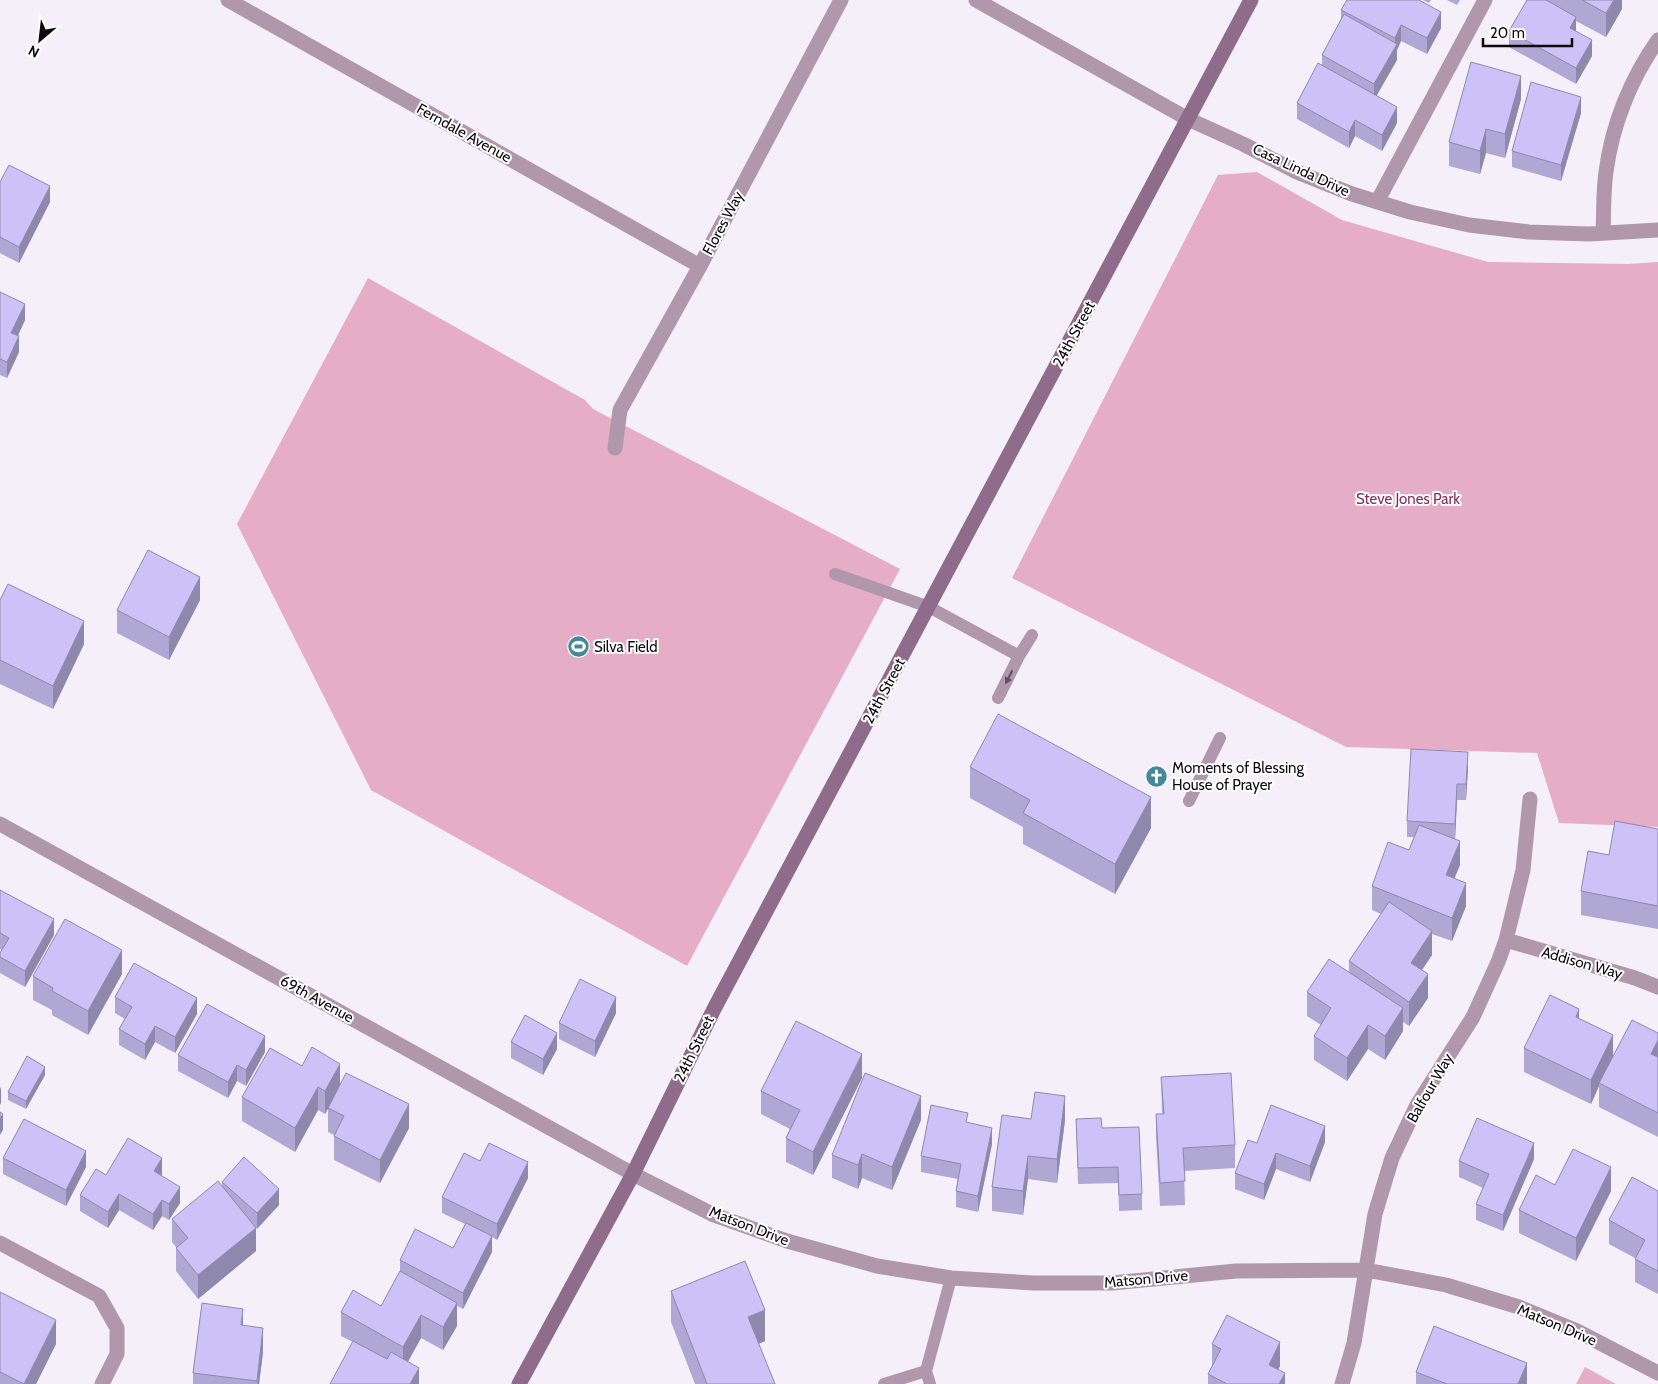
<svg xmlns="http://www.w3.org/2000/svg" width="1658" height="1384" viewBox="0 0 1658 1384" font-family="Cabin,sans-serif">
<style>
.green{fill:#e6adc7}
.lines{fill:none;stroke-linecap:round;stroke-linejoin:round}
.lane{stroke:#b097ac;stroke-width:12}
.street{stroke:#b097ac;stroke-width:15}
.secondary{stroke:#8f6c8b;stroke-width:15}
.wall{fill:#afa7d4}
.shaded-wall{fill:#8f88ad}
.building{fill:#ccc2f7;stroke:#8f88ad}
.oneway{fill:#5e505c}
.labels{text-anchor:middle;stroke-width:4;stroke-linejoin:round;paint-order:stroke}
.street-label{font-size:15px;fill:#0c0a0d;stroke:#fff}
.park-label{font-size:15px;fill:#82315c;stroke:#fff}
.poi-label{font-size:15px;fill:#0c0a0d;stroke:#fff;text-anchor:start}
</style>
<rect width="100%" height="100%" fill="#f5eff9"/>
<path class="green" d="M1257,172L1342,220L1488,262L1628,264L1658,262V827L1559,823L1537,753L1346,747L1012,578L1218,175Z
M368,278L585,400L593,409L900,569L687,966L371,790L237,524Z
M1585,1367L1616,1384H1576Z"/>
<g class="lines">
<path class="lane" d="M835,574L929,607L1019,656
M998,698L1019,656L1032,635
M1189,801L1220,738
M884,1384L926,1371
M930,1384L926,1371L951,1278"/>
<path class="street" d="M228,0L700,266
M976,0L1188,119L1243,144L1297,172L1352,194L1410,212L1469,225L1529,232L1589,234L1658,230
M1377,202L1485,0
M1603,233C1604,213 1603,192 1606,172C1612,125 1631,78 1658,40
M615,448L620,410L700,266L841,0
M0,824L633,1174L714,1215L787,1241L877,1266L951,1278L1034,1283H1112L1236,1271L1366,1270L1446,1285L1519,1307L1577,1331L1658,1373
M1506,940L1635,978L1658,987
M0,1243L99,1296L117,1328V1354L102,1384
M1342,1384L1354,1343L1375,1214L1392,1158L1417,1105L1473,1017L1498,962L1506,940L1523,870L1530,799"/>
<path class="secondary" d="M519,1384L633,1174L714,1009L1251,0"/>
</g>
<path class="wall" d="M1347,0H1420V1L1441,28L1427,54L1401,41L1397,50V60L1377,95L1397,123L1382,151L1355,136L1349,148L1297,119V103L1322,65V55L1341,19V10Z
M1423,0H1431L1429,3Z
M1447,0H1460L1457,5Z
M1527,0H1622V9L1606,37L1576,21V31L1592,56L1576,84L1509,47V31Z
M1521,99L1505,158L1486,153L1480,174L1449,166V142Z
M1581,113L1561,181L1512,167V151Z
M0,182L50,202L19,263L0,253Z
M0,292L25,320L18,336L19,352L7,378L0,375Z
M0,600L84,644L53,709L0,684Z
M200,600L169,660L117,633V610Z
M970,767L1151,828L1115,894L1023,844V827L970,798Z
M1468,768L1466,800H1457L1455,839L1460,865L1454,878L1466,906L1452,941L1432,934V955L1422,970L1428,998L1409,1026L1403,1022V1031L1385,1060L1368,1049L1347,1081L1314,1060V1036L1321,1025L1307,1016V992L1349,972V961L1381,914L1372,910V886L1409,850L1414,837H1407V821Z
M1658,829V929L1581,915V891L1609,855Z
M0,890L54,935L25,987L0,973V953L2,950L0,949Z
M122,974L88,1035L52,1015V1010L33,1000V976Z
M115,997L197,1014L175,1053L155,1042L145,1060L119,1045V1029L125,1019L115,1013Z
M616,1013L595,1057L559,1039V1023Z
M1579,1019L1613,1057L1658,1033V1137L1599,1107V1086L1591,1104L1524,1072V1048Z
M511,1042L557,1049L543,1075L511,1058Z
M265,1052L246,1086L237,1081L228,1098L178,1071V1055Z
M302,1066L340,1085L409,1128L380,1183L334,1160V1135L328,1132V1108L330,1105L325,1114L318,1110L295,1152L242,1121V1097Z
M45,1075L26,1109L8,1100V1092Z
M1161,1077L1235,1145V1168L1184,1171L1185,1205L1160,1206L1156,1138V1114H1162Z
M862,1078L813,1175L786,1162V1138L790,1129L761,1114V1091Z
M1031,1119L1065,1120L1057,1183L1028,1179L1023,1215L992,1211V1187Z
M1076,1119L1142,1194V1210L1119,1211L1118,1183L1078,1184Z
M921,1120L892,1190L862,1178L858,1189L832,1178V1155Z
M968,1123L992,1144L978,1212L956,1207V1191L958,1179L921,1172V1156Z
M1325,1142L1310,1182L1276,1169L1264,1200L1235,1189V1173L1257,1143Z
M3,1158L86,1167L66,1206L3,1174Z
M1534,1159L1503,1231L1476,1220V1204L1483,1188L1459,1177V1161Z
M480,1161L528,1178L497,1240L492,1237V1252L463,1309L457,1306V1326L443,1350L421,1338L408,1362L419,1384L353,1342L341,1336V1312L381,1306L400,1272V1260L453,1248L465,1224L442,1213V1197Z
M162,1174L161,1175L180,1203L169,1220L162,1216L153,1230L119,1210L108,1228L80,1211V1195L106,1175Z
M222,1182L279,1205L256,1229V1251L198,1299L176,1271V1247L172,1242V1219L222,1186Z
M1555,1185L1611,1191L1576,1261L1519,1233V1210Z
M1658,1191V1294L1635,1282V1258L1609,1244V1220Z
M671,1291L765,1341L758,1344L775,1384H695L671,1322Z
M0,1292L56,1344L36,1384H0Z
M243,1325L263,1352L259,1384H193V1373Z
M1212,1344L1280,1366L1278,1369L1285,1384H1208V1374L1212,1367Z
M1416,1372L1527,1384H1416Z"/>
<path class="shaded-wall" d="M1614,0H1622V9L1606,37V13Z
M1441,12V28L1427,54V38Z
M1576,17V33L1570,28Z
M1401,25V41L1397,50V60L1374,100V84L1395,47V38Z
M1592,40V56L1576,84V68Z
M1521,76V99L1505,158V134Z
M1581,97V113L1561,181V165Z
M1397,107V123L1382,151V135Z
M1355,120V136L1349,148V132Z
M1486,129V153L1480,174V151Z
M50,186V202L19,263V247Z
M25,304V320L11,349V333Z
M19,336V352L7,378V362Z
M200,577V600L169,660V637Z
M84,621V644L53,709V686Z
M1468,752V768L1466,800V784Z
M1457,784V800L1455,840V824Z
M1151,797V828L1115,894V864Z
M1460,841V865L1446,899V875Z
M1466,883V906L1452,941V918Z
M54,919V935L25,987V971Z
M1432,931V955L1411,986V963Z
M122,950V974L88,1035V1011Z
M1428,974V998L1409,1026V1002Z
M616,997V1013L595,1057V1041Z
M197,998V1014L175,1053V1037Z
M1403,1008V1031L1385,1060V1036Z
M1579,1009V1033L1576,1017Z
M1368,1025V1049L1347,1081V1058Z
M155,1026V1042L145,1060V1044Z
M557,1033V1049L543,1075V1059Z
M1613,1035V1059L1599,1083V1086L1591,1104V1080Z
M265,1036V1052L246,1086V1070Z
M1658,1040V1064L1651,1054Z
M862,1054V1078L813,1175V1152Z
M340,1064V1087L325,1114V1091Z
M237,1065V1081L228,1098V1082Z
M45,1067V1075L26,1109V1101Z
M1,1087V1103L0,1105V1089Z
M318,1087V1110L295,1152V1128Z
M921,1096V1120L892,1190V1167Z
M1065,1096V1120L1057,1183V1159Z
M409,1104V1128L380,1183V1160Z
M3,1114V1130L0,1135V1119Z
M1325,1126V1142L1310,1182V1166Z
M992,1128V1144L978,1212V1196Z
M1534,1143V1159L1503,1231V1215Z
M86,1151V1167L66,1206V1190Z
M1276,1153V1169L1264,1200V1184Z
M862,1154V1178L858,1189V1165Z
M1028,1156V1179L1023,1215V1191Z
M162,1158V1174L154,1187V1171Z
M528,1162V1178L497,1240V1224Z
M1611,1167V1191L1576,1261V1238Z
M180,1187V1203L169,1220V1204Z
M279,1189V1205L257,1229V1213Z
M119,1194V1210L108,1228V1212Z
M162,1200V1216L153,1230V1214Z
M256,1228V1251L198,1299V1275Z
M492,1236V1252L463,1309V1293Z
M457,1303V1326L443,1350V1327Z
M243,1309V1333L241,1325Z
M765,1310V1341L748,1348V1317Z
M421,1315V1338L403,1370V1347Z
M56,1320V1344L36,1384H24Z
M263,1328V1352L259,1384H257Z
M1280,1342V1366L1271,1384L1269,1365Z
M1527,1363V1384H1518Z
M419,1368V1384H410Z
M1285,1373V1384H1279Z"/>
<path class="building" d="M1347,0H1419L1441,12L1427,38L1401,25L1395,38L1341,10Z
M1527,0H1546L1576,17L1570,28L1592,40L1576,68L1509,31Z
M1582,0H1614L1606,13Z
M1344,14L1397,44L1374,84L1322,55Z
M1471,62L1521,76L1505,134L1486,129L1480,151L1449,142Z
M1318,63L1397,107L1382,135L1355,120L1349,132L1297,103Z
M1531,82L1581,97L1561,165L1512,151Z
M9,165L50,186L19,247L0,237V182Z
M0,292L25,304L11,333L19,336L7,362L0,359Z
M148,550L200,577L169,637L117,610Z
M8,584L84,621L53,686L0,660V600Z
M998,714L1151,797L1115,864L1023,813L1030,800L970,767Z
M1411,749L1468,752L1466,784H1457L1455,824L1407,821Z
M1615,821L1658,829V906L1581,891L1588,851L1609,855Z
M1419,825L1460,841L1446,875L1466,883L1452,918L1372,886L1388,842L1409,850Z
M0,890L54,919L25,971L0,957V953L9,938L0,933Z
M1389,902L1432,931L1411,963L1428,974L1409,1002L1349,961Z
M65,919L122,950L88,1011L52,991L53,988L33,976Z
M1329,959L1403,1008L1385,1036L1368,1025L1347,1058L1314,1036L1331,1008L1307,992Z
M134,963L197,998L175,1037L155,1026L145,1044L119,1029L132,1007L115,997Z
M580,979L616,997L595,1041L559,1023Z
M1550,995L1579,1009L1576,1017L1613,1035L1591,1080L1524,1048Z
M207,1004L265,1036L246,1070L237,1065L228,1082L178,1055Z
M525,1015L557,1033L543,1059L511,1042Z
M1632,1020L1658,1033V1040L1651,1054L1658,1057V1113L1599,1083Z
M796,1021L862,1054L813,1152L786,1138L800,1110L761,1091Z
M312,1047L340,1064L325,1091L318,1087L295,1128L242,1097L270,1048L302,1066Z
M27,1056L45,1067L26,1101L8,1092Z
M346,1073L409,1104L380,1160L334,1136L344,1116L328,1108Z
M865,1073L921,1096L892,1167L862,1154L858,1165L832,1155Z
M1231,1073L1235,1145L1183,1148L1185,1181L1160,1183L1156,1114H1164L1161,1077Z
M1035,1092L1065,1096L1057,1159L1028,1156L1023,1191L992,1187L1002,1115L1031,1119Z
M931,1105L968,1113L966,1122L992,1128L978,1196L956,1191L961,1164L921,1156Z
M1271,1105L1325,1126L1310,1166L1276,1153L1264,1184L1235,1173L1248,1140L1257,1143Z
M0,1112L3,1114L0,1119Z
M1101,1118L1102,1128L1139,1127L1142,1194L1119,1195L1118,1167L1078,1168L1076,1119Z
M1477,1118L1534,1143L1503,1215L1476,1204L1489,1174L1459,1161Z
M24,1119L86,1151L66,1190L3,1158Z
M128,1138L162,1158L154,1171L180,1187L169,1204L162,1200L153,1214L119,1194L108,1212L80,1195L96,1169L106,1175Z
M489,1143L528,1162L497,1224L442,1197L464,1153L480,1161Z
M1573,1149L1611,1167L1576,1238L1519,1210L1536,1175L1555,1185Z
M244,1157L279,1189L257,1213L222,1182Z
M1632,1177L1658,1191V1271L1635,1259L1645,1240L1609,1220Z
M218,1181L256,1228L198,1275L176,1248L188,1238L172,1219Z
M466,1223L492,1236L463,1293L400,1260L415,1229L453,1248Z
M745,1261L765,1310L748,1317L775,1384H707L671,1291Z
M400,1271L457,1303L443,1327L421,1315L403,1347L341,1312L353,1290L381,1306Z
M0,1292L56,1320L24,1384L0,1372Z
M202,1303L243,1309L241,1325L263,1328L257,1381L193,1373Z
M1227,1315L1280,1342L1269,1365L1285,1373L1279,1384H1227L1208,1374L1221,1349L1212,1344Z
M1434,1326L1527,1363L1518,1384H1447L1416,1372Z
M353,1341L387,1359L391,1352L419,1368L410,1384H330Z"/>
<defs><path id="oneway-solid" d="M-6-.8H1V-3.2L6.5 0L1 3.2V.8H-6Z" transform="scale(1.25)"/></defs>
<use class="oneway" href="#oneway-solid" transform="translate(1009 677) rotate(117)"/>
<defs>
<symbol id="stadium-disc" viewBox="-11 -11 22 22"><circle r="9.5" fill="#458899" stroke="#fff"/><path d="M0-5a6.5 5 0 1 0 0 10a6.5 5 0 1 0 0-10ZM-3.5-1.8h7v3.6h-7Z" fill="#fff"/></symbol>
<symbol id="church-disc" viewBox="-11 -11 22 22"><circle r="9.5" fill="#458899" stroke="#fff"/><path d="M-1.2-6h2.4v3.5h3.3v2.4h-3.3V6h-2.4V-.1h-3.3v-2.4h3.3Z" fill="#fff"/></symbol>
</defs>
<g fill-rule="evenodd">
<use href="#stadium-disc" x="566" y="634" width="25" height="25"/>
<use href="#church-disc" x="1144" y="764" width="25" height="25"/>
</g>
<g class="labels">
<g class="street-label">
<text transform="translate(464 133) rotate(29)" y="5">Ferndale Avenue</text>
<text transform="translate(1301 170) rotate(25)" y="5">Casa Linda Drive</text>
<text transform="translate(723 223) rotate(-62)" y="5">Flores Way</text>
<text transform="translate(1074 334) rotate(-62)" y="5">24th Street</text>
<text transform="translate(884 691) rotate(-62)" y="5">24th Street</text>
<text transform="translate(1582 963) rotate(16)" y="5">Addison Way</text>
<text transform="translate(317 999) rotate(29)" y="5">69th Avenue</text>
<text transform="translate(694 1049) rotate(-64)" y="5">24th Street</text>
<text transform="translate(1430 1088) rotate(-60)" y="5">Balfour Way</text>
<text transform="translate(749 1226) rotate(21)" y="5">Matson Drive</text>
<text transform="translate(1146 1279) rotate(-5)" y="5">Matson Drive</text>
<text transform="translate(1557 1325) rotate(23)" y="5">Matson Drive</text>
</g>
<g class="park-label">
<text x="1408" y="504">Steve Jones Park</text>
</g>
<g class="poi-label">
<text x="594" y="652">Silva Field</text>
<text x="1172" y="773">Moments of Blessing<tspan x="1172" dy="17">House of Prayer</tspan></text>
</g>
</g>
<g transform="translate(40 40) rotate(208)" stroke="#ffffff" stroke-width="4" paint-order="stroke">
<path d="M0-4L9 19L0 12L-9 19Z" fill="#0c0a0d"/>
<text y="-8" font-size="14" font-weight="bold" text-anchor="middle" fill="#0c0a0d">N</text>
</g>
<path d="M1483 38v8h89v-8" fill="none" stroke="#0c0a0d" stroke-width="2.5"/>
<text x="1490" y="38" font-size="15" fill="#0c0a0d" stroke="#ffffff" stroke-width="4" paint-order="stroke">20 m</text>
</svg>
